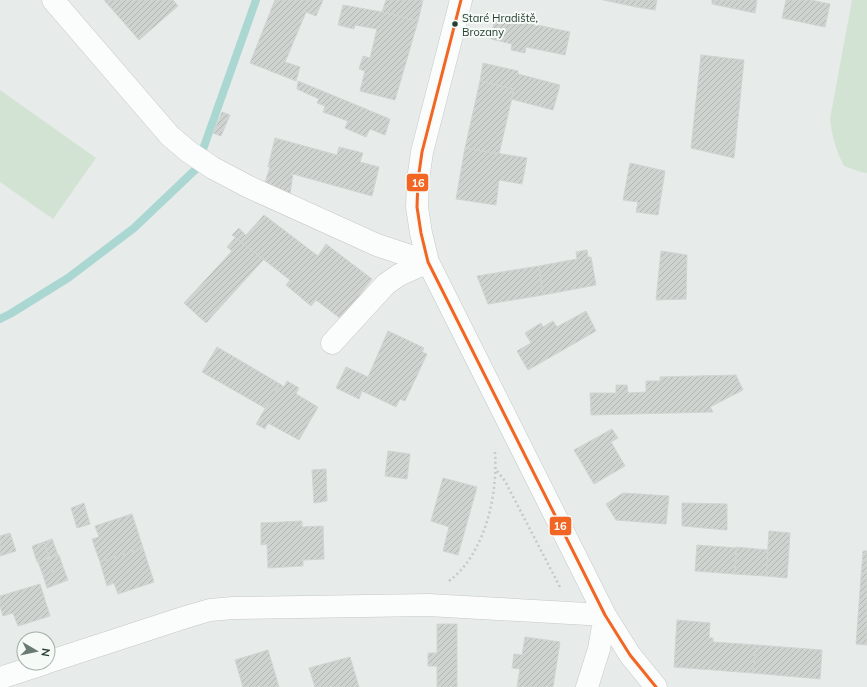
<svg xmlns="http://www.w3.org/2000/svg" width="867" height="687" viewBox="0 0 867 687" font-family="Mulish,sans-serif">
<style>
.green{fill:#d2e3d3}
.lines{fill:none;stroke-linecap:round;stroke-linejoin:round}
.stream{stroke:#abd7d3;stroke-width:8}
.building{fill:url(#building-hatch);stroke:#d0d4d2}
.minor-casing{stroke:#c4c8c6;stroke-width:23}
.path{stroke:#c2cbc6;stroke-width:2.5;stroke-dasharray:2 3;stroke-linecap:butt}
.minor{stroke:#fbfcfc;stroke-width:22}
.bus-1-casing{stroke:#f6faf7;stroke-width:6}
.bus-1{stroke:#f26522;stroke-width:3}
.bus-dot{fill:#253f32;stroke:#f6faf7;stroke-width:1.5}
.labels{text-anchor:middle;stroke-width:4;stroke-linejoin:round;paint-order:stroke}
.bus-label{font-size:11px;fill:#253f32;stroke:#f6faf7;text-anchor:start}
.line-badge{stroke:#f6faf7;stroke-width:1.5}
.badge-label{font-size:11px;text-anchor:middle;font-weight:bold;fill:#fff}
</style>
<defs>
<pattern id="building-hatch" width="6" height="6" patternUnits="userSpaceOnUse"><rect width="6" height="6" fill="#ced3d0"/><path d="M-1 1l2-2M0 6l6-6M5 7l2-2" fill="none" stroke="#b1b6b3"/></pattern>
</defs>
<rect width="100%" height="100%" fill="#e7ebe9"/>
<path class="green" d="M852,0H867V173L861,172L844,166C836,151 832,136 830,119Z
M0,90L96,158L53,219L0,182Z"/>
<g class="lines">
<path class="stream" d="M0,319L10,314L68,278L134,228L196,169L256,0"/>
</g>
<path class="building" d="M104,0H173L178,6L139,40Z
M275,0H323L316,16L306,12L285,62L300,67L296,81L250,63Z
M386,0H423L418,21L382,12Z
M603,0H637L636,7Z
M637,0H657L655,10L636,7Z
M712,0H757L755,13L712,4Z
M786,0H810L830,4L825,27L782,18Z
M343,5L382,12L418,21L395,100L360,91L365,71L359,69L363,56L370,58L377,29L355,25L354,29L338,25Z
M495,16L570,32L565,55L526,47L525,53L511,50L512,44L491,39Z
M701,55L744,60L734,158L691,148Z
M483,63L518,71V74L560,85L553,110L511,99L514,89L480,81Z
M298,81L390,119L385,135L370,129L366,137L345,128L348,121L323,112L325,106L317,103L319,99L297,89Z
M480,81L514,89L499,154L465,148Z
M222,112L230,115L221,136L213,133Z
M275,138L337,155L339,147L363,153L360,162L379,167L372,196L293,174L290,194L265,182L270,167H268Z
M465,148L527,158L522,184L499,180L496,205L456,199Z
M630,163L665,171L658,215L636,212L638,202L623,200Z
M264,215L318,256L326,244L372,279L341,319L316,300L311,306L286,285L290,280L232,235L239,228L246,235Z
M235,238L264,259L206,323L184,303L232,251L227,247Z
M587,250L588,257H591L596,285L543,295L539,266L577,259L576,252Z
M661,251L687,255L686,299L656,300Z
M539,266L543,295L488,304L477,276Z
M586,311L596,331L528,370L517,351L531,343L525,333L541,323L543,327L553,321L557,327Z
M388,331L424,348L422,352L427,354L405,401L400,399L396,407L362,391L359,399L336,388L346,367L368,377Z
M217,347L280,384L265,408L202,372Z
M736,375L743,390L710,407L713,412L591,415L590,393H616V385H627L628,393L646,392V381H660V377Z
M287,381L299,388L296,394L318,407L299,440L268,423L265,429L256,424L280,384L284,387Z
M612,429L618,438L611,442L625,466L594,484L574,450Z
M388,451L410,454L407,479L385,476Z
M326,469L327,501L314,503L312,470Z
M443,478L477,487L458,555L443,551L449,527L431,521Z
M623,493L669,496L666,524L616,520L606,504Z
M84,503L90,524L77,528L71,508Z
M682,503L727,504V530L682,526Z
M132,514L143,548L100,562L92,539L99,537L95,526Z
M302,521V527L323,526L324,559L303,560V566L268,568L267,544L261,545V523Z
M769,531L790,533L787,578L766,576Z
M10,533L16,551L0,556V536Z
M52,539L58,555L49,557L44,542Z
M44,542L49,557L37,562L32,546Z
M697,545L737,548L735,574L695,571Z
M736,547L768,550L766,576L734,574Z
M143,548L154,582L118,594L114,583L107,586L100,562Z
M863,551H867V645L856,644Z
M59,555L63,567L43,575L38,562Z
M63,567L68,580L47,588L43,575Z
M40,584L50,616L18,626L13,613L3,616L0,606V596Z
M677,620L710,623L709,638H713V642L756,645L753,673L674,667Z
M437,624H457V687H437V666H428V653H437Z
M525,637L560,642L553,687H517L520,669L512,668L514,654L522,655Z
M756,645L822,650L820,679L753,673Z
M268,650L279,687H243L235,660Z
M350,657L359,687H315L309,668Z"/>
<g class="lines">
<defs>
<path id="minor" d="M53,0L170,136L189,152L213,168L249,187L377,245L428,262
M461,0L422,152L418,180L417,207L421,233L428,262L605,615L630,655L656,687
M332,343L386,284L399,275L428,262
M48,662L186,617L210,610L233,608L428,605L605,615
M0,678L46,663
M587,687L599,649L605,615"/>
</defs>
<use href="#minor" class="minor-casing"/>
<path class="path" d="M497,471L505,481L561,589
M449,581C485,554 498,495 495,452"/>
<use href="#minor" class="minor"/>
<defs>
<path id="bus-1" d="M461,0L422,152L418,180L417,207L421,233L428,262L605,615L630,655L656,687"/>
</defs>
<use href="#bus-1" class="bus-1-casing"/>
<use href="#bus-1" class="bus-1"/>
</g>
<circle class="bus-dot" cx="455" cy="24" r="3.5"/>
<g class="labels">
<g class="bus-label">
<text x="462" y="22">Staré Hradiště,<tspan x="462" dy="14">Brozany</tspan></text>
</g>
</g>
<g class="line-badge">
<rect x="406" y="173" width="23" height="19" rx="4" fill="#f26522"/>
<rect x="549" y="516" width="23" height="20" rx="4" fill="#f26522"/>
</g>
<g class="badge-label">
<text x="418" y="187">16</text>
<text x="560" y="530">16</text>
</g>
<g transform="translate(36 651) rotate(99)"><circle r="19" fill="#f6faf7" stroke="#a2afa8"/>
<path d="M0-3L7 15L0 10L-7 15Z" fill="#697b72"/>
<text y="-6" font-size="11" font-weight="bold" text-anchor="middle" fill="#253f32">N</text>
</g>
</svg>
